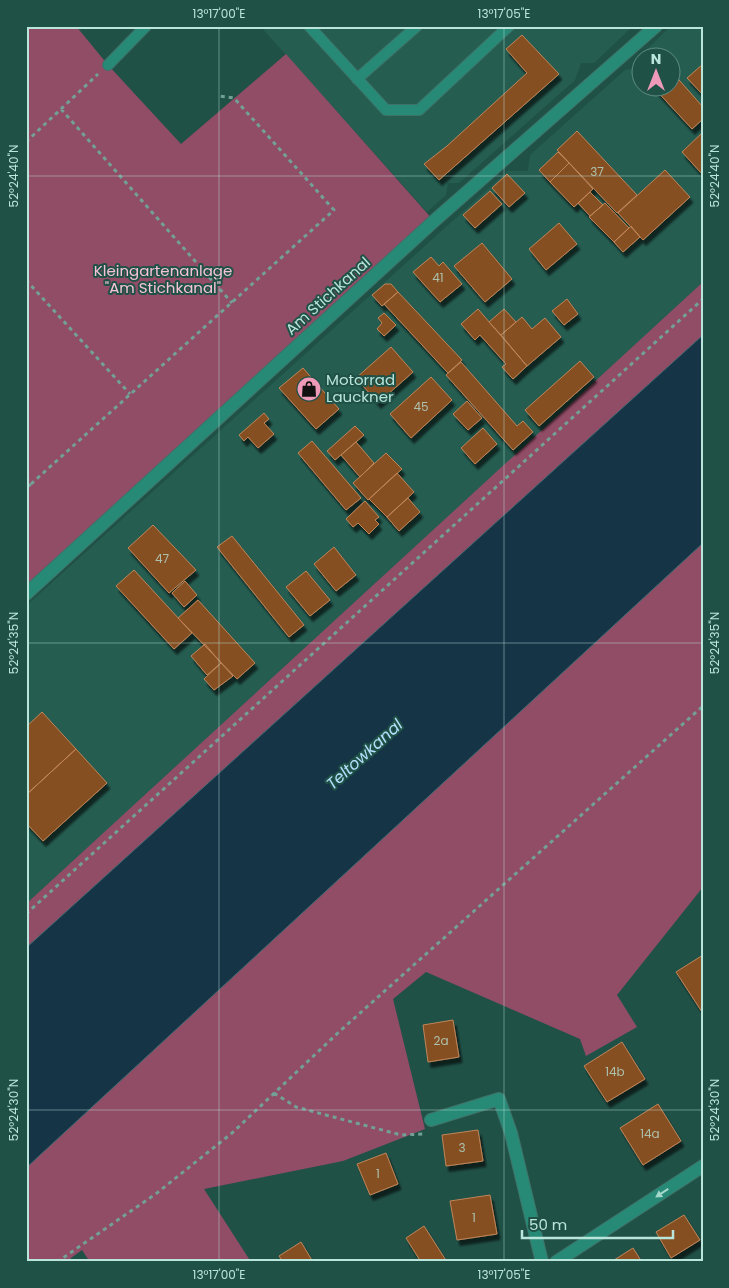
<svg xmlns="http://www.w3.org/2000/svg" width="729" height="1288" viewBox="0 0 729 1288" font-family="Poppins,sans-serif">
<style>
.built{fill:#255d51}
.green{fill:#914c66}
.water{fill:#153446;stroke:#466972}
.building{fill:#854f22;stroke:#c18559;filter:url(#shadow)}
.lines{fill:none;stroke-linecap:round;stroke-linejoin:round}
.service-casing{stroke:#3f7268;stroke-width:12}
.minor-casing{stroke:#3f7268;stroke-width:14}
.path{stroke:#73a096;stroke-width:3;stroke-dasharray:4 4;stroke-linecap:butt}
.service{stroke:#278a77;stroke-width:10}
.minor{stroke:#278a77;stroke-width:12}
.oneway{fill:#a4d7cb}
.ticks{fill:none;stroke:#bae5da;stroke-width:1;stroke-opacity:0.45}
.labels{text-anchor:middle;stroke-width:4;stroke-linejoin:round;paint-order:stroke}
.number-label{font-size:12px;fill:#adc0ac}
.park-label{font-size:15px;fill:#f5c3d4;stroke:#205147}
.street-label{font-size:15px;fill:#bae5da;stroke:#205147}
.poi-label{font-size:15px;fill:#bae5da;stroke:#205147;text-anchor:start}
.water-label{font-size:16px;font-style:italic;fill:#b4e0fd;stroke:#205147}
.neatline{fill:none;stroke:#bae5da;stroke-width:2}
.ticks-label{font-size:12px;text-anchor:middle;fill:#bae5da}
</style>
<defs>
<filter id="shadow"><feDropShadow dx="3" dy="5.5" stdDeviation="1" flood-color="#0009"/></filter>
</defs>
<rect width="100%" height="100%" fill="#205147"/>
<path class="built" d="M260,26H633L594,63H581L575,80L459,183H448L446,195L427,212Z
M671,26H703V288L26,907V606L508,171H528L530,155L625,70L641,67L642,88H672V58L643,57V53Z"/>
<path class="green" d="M26,26H76L108,65L181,144L286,54L434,221L26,585Z
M703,282V335L26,948V904Z
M703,543V887L617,995L637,1027L586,1056L580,1039L426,972L393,999L425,1129L343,1161L204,1189L251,1262H90L82,1250L71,1258L69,1262H26V1168Z"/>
<path class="water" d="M703,335V543L26,1168V948Z"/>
<path class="building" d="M522,35L559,74L439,180L424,164L447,146L527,73L506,49Z
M703,64V95L687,78Z
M672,72L703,107V119L692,129L654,88H672Z
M577,131L637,195L617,213L557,150Z
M703,132V175L682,152Z
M558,152L569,163L550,182L539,170Z
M569,163L593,189L574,207L550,182Z
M665,170L690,197L643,240L618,213Z
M507,174L525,193L509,207L492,188Z
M490,191L502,204L475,228L463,215Z
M590,192L603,205L590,216L578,203Z
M605,203L629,228L614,242L589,217Z
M559,223L577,244L546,270L529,249Z
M631,226L640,237L623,252L614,242Z
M482,243L512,279L485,302L454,266Z
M431,257L439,266L443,262L462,284L440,302L413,272Z
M385,284H391L398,292L382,306L372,295Z
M398,292L462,360L448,373L384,304Z
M567,299L578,314L564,325L552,311Z
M478,309L527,366L513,379L502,367L506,364L480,335L475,340L461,324Z
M504,309L516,322L501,335L489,322Z
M384,313L396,325L384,336L377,329L382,323L378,318Z
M522,317L532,329L545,318L561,337L527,366L501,335Z
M391,347L413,372L378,403L356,378Z
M580,361L594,377L539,426L525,410Z
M461,362L517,426L523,421L533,432L513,450L446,375Z
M303,368L339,409L316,429L279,388Z
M431,377L452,400L411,438L390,414Z
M467,401L482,418L468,430L453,414Z
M264,413L269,419L264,423L274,434L258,448L248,437L244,441L239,435Z
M355,426L364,435L335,460L327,451Z
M483,428L497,444L475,464L461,448Z
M312,441L361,498L346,510L298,453Z
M356,442L374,463L360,477L341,455Z
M386,453L402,469L368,500L353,483Z
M397,473L414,492L387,517L369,499Z
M408,498L420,512L399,531L387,517Z
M365,501L379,517L375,520L379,524L369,534L358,523L353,527L346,519Z
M153,525L196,570L169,593L128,548Z
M232,536L304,625L289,637L217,547Z
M334,547L356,575L336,591L314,564Z
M134,570L192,633L174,649L116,586Z
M306,571L330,600L310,616L286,587Z
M185,581L197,595L184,607L172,593Z
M198,600L255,663L237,679L178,618Z
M205,644L221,663L207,675L191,656Z
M221,663L233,676L214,690L204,679Z
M42,712L76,749L26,795V727Z
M76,749L107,783L43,841L26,823V795Z
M703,955V1011L702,1012L676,972Z
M453,1020L459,1057L428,1062L423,1025Z
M622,1042L645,1079L607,1102L584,1066Z
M658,1104L681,1141L643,1165L620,1128Z
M478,1130L483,1161L446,1166L442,1135Z
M386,1153L398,1184L370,1195L357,1164Z
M490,1195L497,1234L457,1240L450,1201Z
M684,1215L700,1240L671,1258L656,1232Z
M424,1226L447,1262H421L406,1238Z
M301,1242L313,1262H283L279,1256Z
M633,1248L642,1262H611Z"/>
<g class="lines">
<defs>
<path id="service" d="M309,26L386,110H419L509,26
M108,65L146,26
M357,79L417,26"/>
<path id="minor" d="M26,594L434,221L656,26
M431,1120L499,1099L511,1133L542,1262
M556,1262L703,1166"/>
</defs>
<use href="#service" class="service-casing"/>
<use href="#minor" class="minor-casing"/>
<path class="path" d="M61,109L232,303
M26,142L98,74
M26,280L130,394
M26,478L31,484L26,488
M31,484L334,210L234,98L218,96
M26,914L703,299
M274,1093L296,1107L401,1135L423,1134
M57,1262L157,1193L232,1133L340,1031L703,706"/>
<use href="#service" class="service"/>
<use href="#minor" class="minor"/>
</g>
<defs><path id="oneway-solid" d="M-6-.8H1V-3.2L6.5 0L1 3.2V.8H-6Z" transform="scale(1.25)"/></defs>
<use class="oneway" href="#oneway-solid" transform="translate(662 1193) rotate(147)"/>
<path class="ticks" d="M219,26V1262M504,26V1262M26,176H703M26,643H703M26,1110H703"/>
<defs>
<symbol id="shop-disc" viewBox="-11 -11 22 22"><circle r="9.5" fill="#ef9ab8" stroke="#205147"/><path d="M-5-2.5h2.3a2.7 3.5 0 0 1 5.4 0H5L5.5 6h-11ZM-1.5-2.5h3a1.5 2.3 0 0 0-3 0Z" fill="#111"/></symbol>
</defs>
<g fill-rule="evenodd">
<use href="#shop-disc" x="295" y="375" width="28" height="28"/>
</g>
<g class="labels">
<g class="number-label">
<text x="597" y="176">37</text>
<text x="438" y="282">41</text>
<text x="421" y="411">45</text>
<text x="162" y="563">47</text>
<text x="441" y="1045">2a</text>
<text x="615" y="1076">14b</text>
<text x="650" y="1138">14a</text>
<text x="462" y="1152">3</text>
<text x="378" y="1178">1</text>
<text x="474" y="1222">1</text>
</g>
<g class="park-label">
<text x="163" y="276">Kleingartenanlage<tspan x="163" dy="17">"Am Stichkanal"</tspan></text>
</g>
<g class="street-label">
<text transform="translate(328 296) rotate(-42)" y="5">Am Stichkanal</text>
</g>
<g class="poi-label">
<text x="326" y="385">Motorrad<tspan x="326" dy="17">Lauckner</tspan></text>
</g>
<g class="water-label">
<text transform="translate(364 754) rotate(-42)" y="6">Teltowkanal</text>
</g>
</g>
<rect width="729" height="1288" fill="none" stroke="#205147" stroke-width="55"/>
<g transform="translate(656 72)"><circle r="24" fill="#205147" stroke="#5e8c82"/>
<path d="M0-4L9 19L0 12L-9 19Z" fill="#ef9ab8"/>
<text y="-8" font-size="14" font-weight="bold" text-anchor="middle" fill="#bae5da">N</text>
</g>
<path d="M522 1230v8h151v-8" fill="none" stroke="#bae5da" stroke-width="2.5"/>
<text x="529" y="1230" font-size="15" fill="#bae5da" stroke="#205147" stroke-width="4" paint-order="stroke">50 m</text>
<rect x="28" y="28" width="674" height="1232" class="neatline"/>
<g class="ticks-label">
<text x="219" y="18">13°17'00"E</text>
<text x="504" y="18">13°17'05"E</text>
<text transform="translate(14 176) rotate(-90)" y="4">52°24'40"N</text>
<text transform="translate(715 176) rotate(-90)" y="4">52°24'40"N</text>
<text transform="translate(14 643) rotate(-90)" y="4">52°24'35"N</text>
<text transform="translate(715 643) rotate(-90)" y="4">52°24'35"N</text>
<text transform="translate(14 1110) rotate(-90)" y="4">52°24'30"N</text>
<text transform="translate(715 1110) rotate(-90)" y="4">52°24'30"N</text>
<text x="219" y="1279">13°17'00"E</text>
<text x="504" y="1279">13°17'05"E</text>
</g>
</svg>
